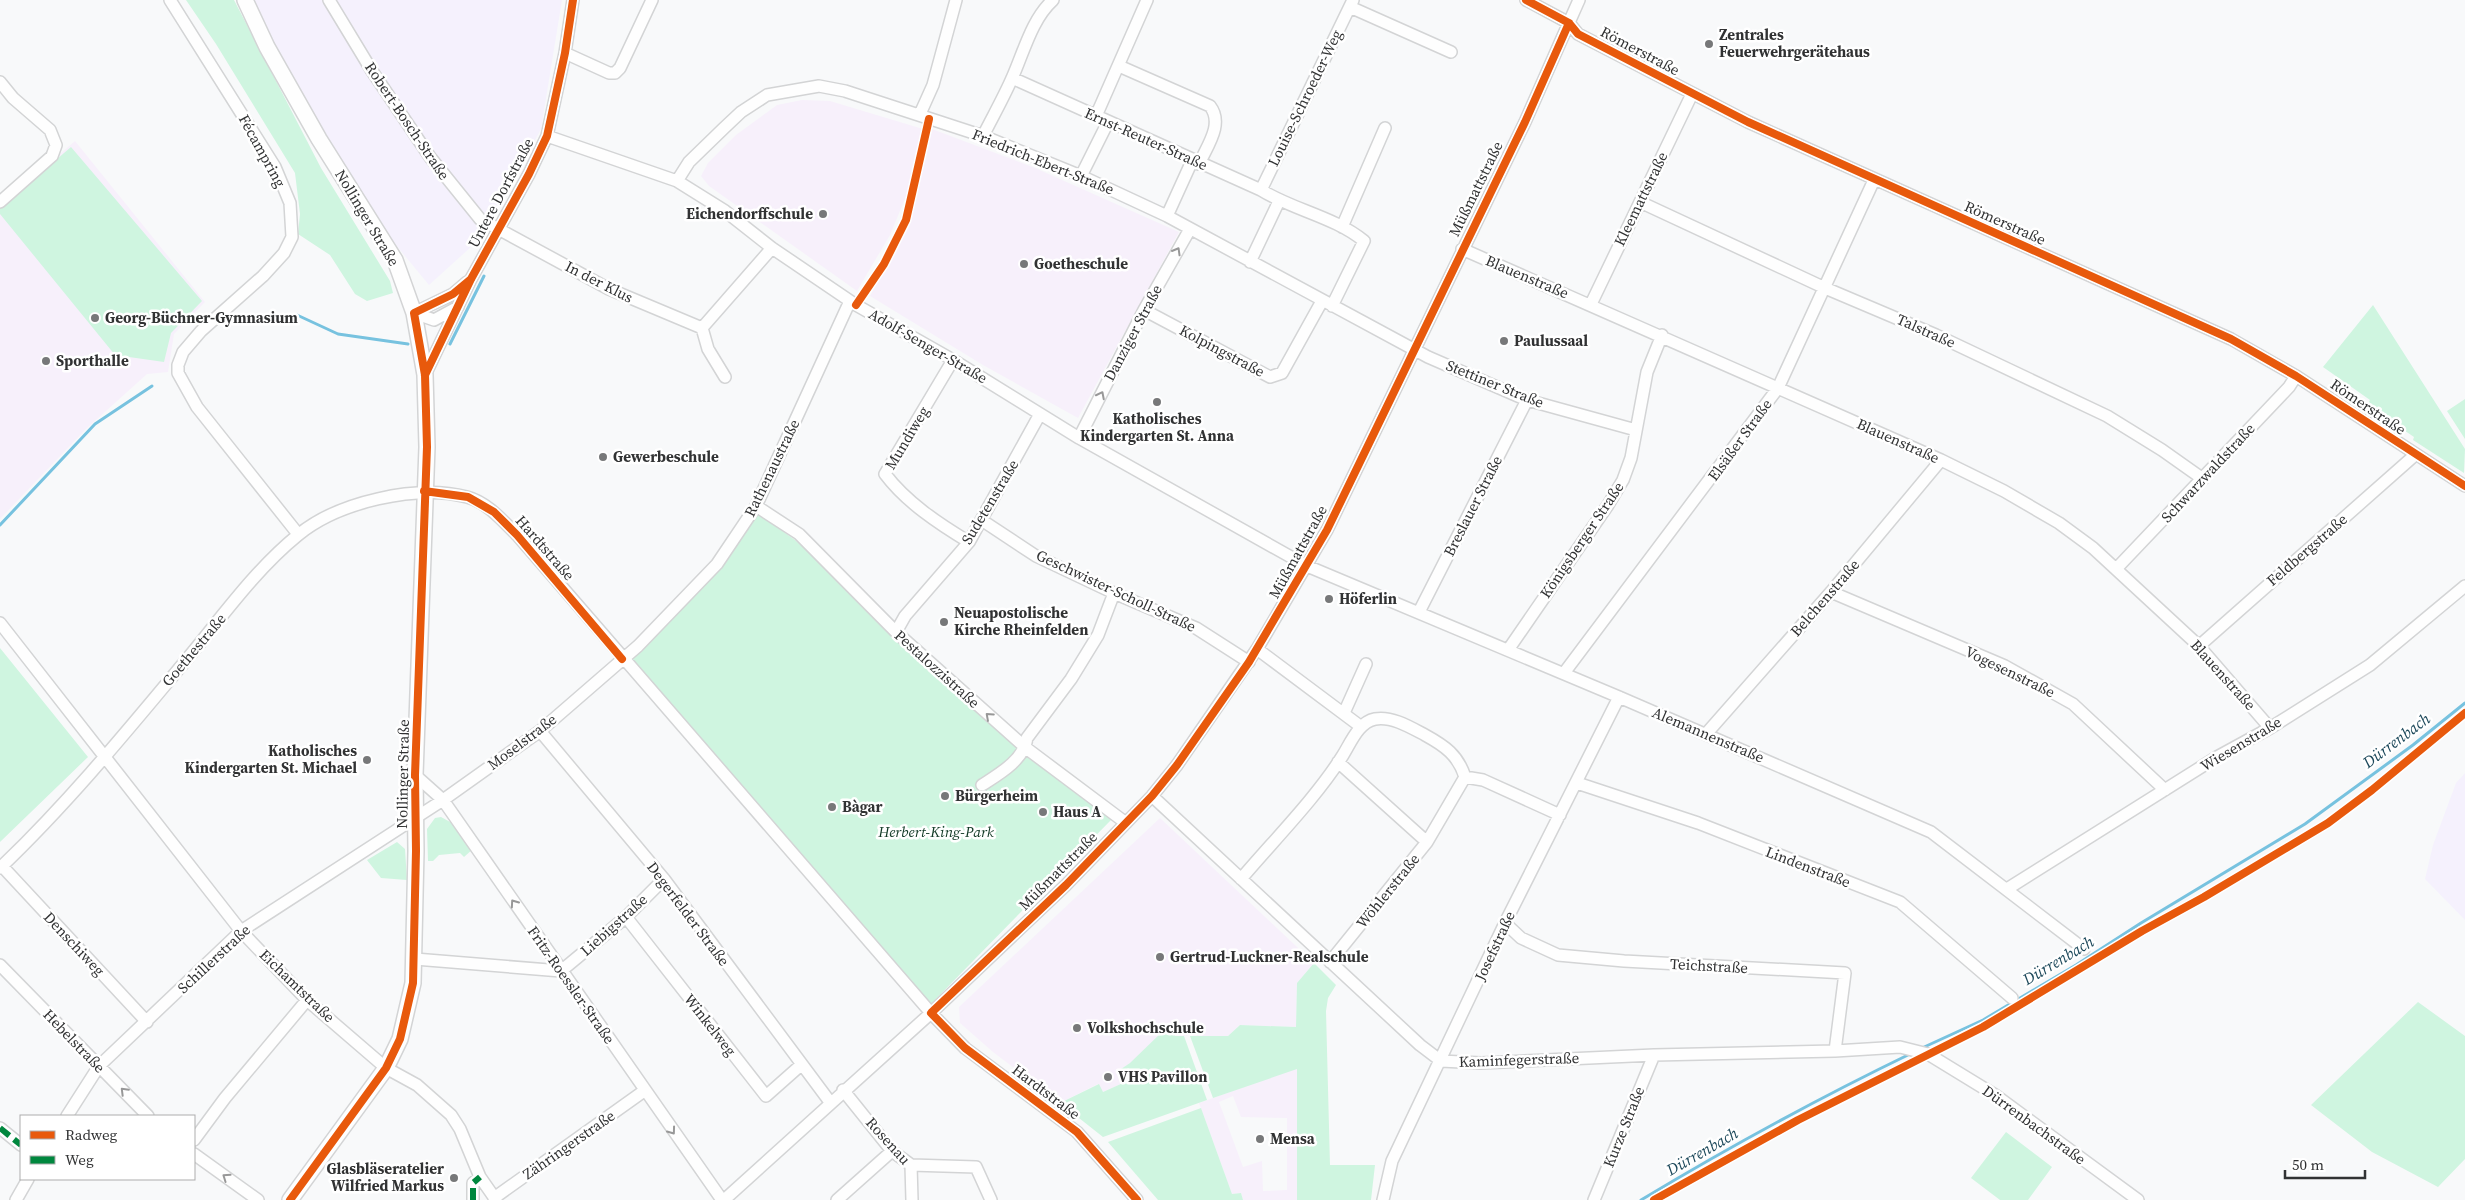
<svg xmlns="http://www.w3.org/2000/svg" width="2465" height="1200" viewBox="0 0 2465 1200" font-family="'Source Serif 4',serif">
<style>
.commercial{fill:#f5f1fd}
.education{fill:#f7f0fb;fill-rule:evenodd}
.green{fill:#cff5e0}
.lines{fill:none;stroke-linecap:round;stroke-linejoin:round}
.stream{stroke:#77c2df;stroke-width:3}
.minor-casing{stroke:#d3d4d5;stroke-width:14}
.major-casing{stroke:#d3d4d5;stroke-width:18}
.minor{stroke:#fefefe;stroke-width:11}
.major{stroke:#fefefe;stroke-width:15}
.quiet{stroke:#00873e;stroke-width:6;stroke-dasharray:12 6;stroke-linecap:butt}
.cycleway-casing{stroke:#fff;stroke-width:11}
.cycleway{stroke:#e8590c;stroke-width:8}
.oneway{stroke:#989898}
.poi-dot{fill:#777879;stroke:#fff;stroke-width:2}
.labels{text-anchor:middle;stroke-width:5;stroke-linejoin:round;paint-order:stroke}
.poi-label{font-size:15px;font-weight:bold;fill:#313233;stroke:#fff;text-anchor:start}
.street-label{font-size:15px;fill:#313233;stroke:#fff}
.park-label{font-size:15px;font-style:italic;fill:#103824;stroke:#fff}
.water-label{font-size:16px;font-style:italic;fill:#1c485a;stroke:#fff}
</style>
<rect width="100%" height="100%" fill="#f8f9fa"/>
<path class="commercial" d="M254,0H562L541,129L482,237L429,285L381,227L283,64Z
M2465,773V920L2425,879L2433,845L2456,783Z"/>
<path class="education" d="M802,100L830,101L923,129L907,194L890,235L857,291L709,186L701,176L708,163L736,135L777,105Z
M932,129L1035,168L1179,232L1078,418L983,365L870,296L910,223Z
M75,141L205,302L174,334L168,372L147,374L86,429L0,519V205Z
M1160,818L1314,963L1297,983L1296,1027L1240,1025L1228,1036H1175L1118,1071L1123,1083L1103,1092L1098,1084L1060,1103L993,1052L960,1023L959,1007Z
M1297,1068V1200H1243L1241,1193L1232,1194L1199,1103ZM1233,1096L1241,1117L1287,1118V1190L1263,1191L1262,1161L1243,1167L1219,1102Z"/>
<path class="green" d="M186,0H234L321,168L390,281L393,293L367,301L355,294L330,255L298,234L300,214L295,173L216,44Z
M71,147L202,301L171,333L164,362L115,355L0,214V208Z
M2373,305L2465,449L2464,473L2413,440L2414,437L2367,405L2370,400L2323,367Z
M2465,399V439L2447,411Z
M757,513L795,540L1111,820L930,1005L742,786L631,660L720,567Z
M0,648L88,757L0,842Z
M441,817L452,823L473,849L464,857L460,853L439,855L433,861H428L427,829L435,818Z
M397,842L405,849L407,880L381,878L367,860Z
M1314,963L1336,985L1328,998L1326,1011L1330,1165H1375L1371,1200H1297V1069L1213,1098L1190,1036H1228L1240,1025L1296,1027L1297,983Z
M2418,1002L2465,1036V1159L2438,1187L2372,1152L2311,1105Z
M1175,1030V1036H1184L1207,1100L1103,1137L1060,1103L1099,1084L1103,1092L1123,1083L1118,1071L1130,1063L1163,1031Z
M1201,1108L1232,1194L1241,1193L1243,1200H1158L1108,1142Z
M2006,1132L2052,1167L2028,1200H2000L1971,1178Z"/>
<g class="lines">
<path class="stream" d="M297,315L338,334L408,344
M450,344L484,276
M0,525L95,424L152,386
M1922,1048L1983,1020L2076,965L2141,923L2305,824L2413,745L2465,703
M1641,1200C1729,1147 1819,1098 1912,1053"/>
<defs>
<path id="minor" d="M170,0L275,167L290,203L292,237L284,253L263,276L201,331L183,352L178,365V373L197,407L298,534
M329,0L372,71L430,157L480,219L609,289L702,328L772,248
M1526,0L1569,23L1578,34L1748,122L2231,339L2296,376L2465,486
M1350,7L1451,52
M565,53L609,73H615L620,68L652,0
M1119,66L1210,106C1224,124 1207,146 1199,164
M1012,78L1261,190C1293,210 1335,217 1364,241L1332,306
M0,82L13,98L50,130L56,145L52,156L0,202
M920,114L933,85L956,0
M1096,116L1147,0
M547,136L677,181L725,211L772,248L856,305L953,360L1079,438L1307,566L1619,697L1931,832L2084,949
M983,136C993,116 1004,97 1013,76C1024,51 1032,19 1053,0
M1081,176L1108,122
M677,181L689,162L724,128L741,112L767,95L819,86L845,91L983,136L1081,176L1167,216L1428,357L1527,400L1636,430
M1261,190L1353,0
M1640,202L1825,288L1936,335L2107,416L2162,450L2203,479
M1167,216L1192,161
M1342,227L1385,128
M1462,249L1941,460L2004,491L2059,523L2093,548L2199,646L2270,728
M1250,262L1279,201
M1591,304L1692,94
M1144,310L1270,377L1282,373L1322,301
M414,313L453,294L467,282
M414,313L434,320L458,307
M702,328L708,349L725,377
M953,360L885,474C906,502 939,524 969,542
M425,375L471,279L529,174L547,136L565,53L573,0
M1079,438L1144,310L1190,229
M756,506L799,534L896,632L1026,748L1126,823
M983,521L1036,556L1114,593L1196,628L1249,662
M2116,569L2289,387L2296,376
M1831,592L2005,666L2073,704L2165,790
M1419,612L1527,400
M0,623L241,931L307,1000L386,1068L417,1085L451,1115L460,1129L480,1177L496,1200
M896,632L905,616L969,542L1040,414
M2199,646L2415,455
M1257,649L1360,726
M1508,650L1608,505L1623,480L1631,458L1647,372L1662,335
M1564,673L1778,388L1874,180
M1344,713L1366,664
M540,731L664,879L830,1102
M1706,734L1831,592L1941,460
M1338,762L1427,842
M415,775L443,800L722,1200
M1465,777L1483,780L1560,815
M1577,783L1698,823L1900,902L2012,998
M982,785C999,774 1024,760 1027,738L1071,679L1098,635L1114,593
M1152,796L1420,1045L1441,1061L1481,1063L1654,1055L1835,1051L1900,1047L1928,1054L1995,1095L2138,1200
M2,866L147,1022
M0,868C68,803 127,731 187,659C222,617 255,570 298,535C338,502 416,484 467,497C487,502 503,521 517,535L931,1013L965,1048L1077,1132L1137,1200
M1241,879C1274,840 1316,798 1343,755C1351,742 1359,722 1375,719C1392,716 1410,727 1425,735C1445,746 1458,755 1465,777L1427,842L1330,962
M2007,889L2217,757L2270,728L2370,665L2465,586
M626,917L766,1096L801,1065
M1505,923L1521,938L1558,955L1624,961L1845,973L1835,1051
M415,959L561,971L626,917L664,879
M0,965L148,1116
M843,1090L892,1151L911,1165L912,1200
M67,1116L99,1066L241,931L443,800L540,731L638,646L717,564L756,506L850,301
M0,1128L21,1145
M194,1140L225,1098L307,1000
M194,1154L258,1200
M911,1165L976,1167L991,1200
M494,1198L644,1091
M16,1200L28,1179
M473,1200V1183L480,1177
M724,1200L931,1013L1066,885L1152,796L1177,765L1257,649L1327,530L1525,122L1579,0
M837,1200L892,1151
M1383,1200L1392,1161L1505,923L1619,697
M1594,1200L1654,1055"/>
<path id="major" d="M245,0L267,47L319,139L395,260L414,313L425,375L427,447L415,775L416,851L413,983L400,1039L386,1068L290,1200"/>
</defs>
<use href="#minor" class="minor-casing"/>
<use href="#major" class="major-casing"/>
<use href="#minor" class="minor"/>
<use href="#major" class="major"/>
<path class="quiet" d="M0,1128L21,1145
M473,1200V1183L480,1177"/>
<defs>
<path id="cycleway" d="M1526,0L1569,23L1578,34L1748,122L2231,339L2296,376L2465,486
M856,305L884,264L906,220L929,119
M425,375L471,279L529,174L547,136L565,53L573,0
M424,491L468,497L494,512L517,535L622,659
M290,1200L386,1068L400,1039L413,983L416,851L415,775L427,447L425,375L414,313L453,294L471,279
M1137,1200L1077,1132L965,1048L931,1013L1066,885L1152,796L1177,765L1249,662L1327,530L1525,122L1569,23
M1654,1200L1798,1120L1983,1027L2142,931L2204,897L2328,823L2372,790L2465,713"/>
</defs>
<use href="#cycleway" class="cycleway-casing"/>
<use href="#cycleway" class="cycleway"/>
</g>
<defs><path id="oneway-chevron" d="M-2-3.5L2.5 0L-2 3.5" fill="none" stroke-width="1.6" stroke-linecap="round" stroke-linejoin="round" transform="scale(1.25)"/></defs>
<g class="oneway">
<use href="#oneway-chevron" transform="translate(1177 251) rotate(-60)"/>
<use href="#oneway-chevron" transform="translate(1101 395) rotate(-63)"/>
<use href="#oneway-chevron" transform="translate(989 716) rotate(-138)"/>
<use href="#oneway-chevron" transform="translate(514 903) rotate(-125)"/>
<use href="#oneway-chevron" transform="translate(124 1091) rotate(-135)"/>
<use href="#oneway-chevron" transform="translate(672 1131) rotate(54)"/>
<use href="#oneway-chevron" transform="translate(226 1177) rotate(-145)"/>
</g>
<g class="poi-dot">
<circle cx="1709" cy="44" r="5"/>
<circle cx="823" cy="214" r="5"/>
<circle cx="1024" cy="264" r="5"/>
<circle cx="95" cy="318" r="5"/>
<circle cx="1504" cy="341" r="5"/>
<circle cx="46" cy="361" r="5"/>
<circle cx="1157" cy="402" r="5"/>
<circle cx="603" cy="457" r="5"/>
<circle cx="1329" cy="599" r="5"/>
<circle cx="944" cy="622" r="5"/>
<circle cx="367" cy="760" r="5"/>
<circle cx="945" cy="796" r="5"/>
<circle cx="832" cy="807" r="5"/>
<circle cx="1043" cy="812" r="5"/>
<circle cx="1160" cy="957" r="5"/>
<circle cx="1077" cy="1028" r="5"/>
<circle cx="1108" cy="1077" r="5"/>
<circle cx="1260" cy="1139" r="5"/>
<circle cx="454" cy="1178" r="5"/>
</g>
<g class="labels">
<g class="poi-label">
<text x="1719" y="40">Zentrales<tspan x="1719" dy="17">Feuerwehrgerätehaus</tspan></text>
<text x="813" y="219" text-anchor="end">Eichendorffschule</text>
<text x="1034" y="269">Goetheschule</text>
<text x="105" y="323">Georg-Büchner-Gymnasium</text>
<text x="1514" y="346">Paulussaal</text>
<text x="56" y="366">Sporthalle</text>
<text x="1157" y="424" text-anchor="middle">Katholisches<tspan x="1157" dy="17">Kindergarten St. Anna</tspan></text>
<text x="613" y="462">Gewerbeschule</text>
<text x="1339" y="604">Höferlin</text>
<text x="954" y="618">Neuapostolische<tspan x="954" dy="17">Kirche Rheinfelden</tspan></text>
<text x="357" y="756" text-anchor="end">Katholisches<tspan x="357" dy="17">Kindergarten St. Michael</tspan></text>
<text x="955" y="801">Bürgerheim</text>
<text x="842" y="812">Bàgar</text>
<text x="1053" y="817">Haus A</text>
<text x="1170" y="962">Gertrud-Luckner-Realschule</text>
<text x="1087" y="1033">Volkshochschule</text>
<text x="1118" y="1082">VHS Pavillon</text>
<text x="1270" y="1144">Mensa</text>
<text x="444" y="1174" text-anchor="end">Glasbläseratelier<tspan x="444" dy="17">Wilfried Markus</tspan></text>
</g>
<g class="street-label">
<text transform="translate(1640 51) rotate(28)" y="5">Römerstraße</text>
<text transform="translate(1305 98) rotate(-64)" y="5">Louise-Schroeder-Weg</text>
<text transform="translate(407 121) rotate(56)" y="5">Robert-Bosch-Straße</text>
<text transform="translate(1146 139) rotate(24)" y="5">Ernst-Reuter-Straße</text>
<text transform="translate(262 151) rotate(61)" y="5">Fécampring</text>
<text transform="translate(1043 162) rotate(22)" y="5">Friedrich-Ebert-Straße</text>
<text transform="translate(1476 189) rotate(-64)" y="5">Müßmattstraße</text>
<text transform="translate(501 193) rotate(-62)" y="5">Untere Dorfstraße</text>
<text transform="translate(1641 199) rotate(-64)" y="5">Kleemattstraße</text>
<text transform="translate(367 218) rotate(59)" y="5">Nollinger Straße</text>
<text transform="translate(2005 223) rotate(24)" y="5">Römerstraße</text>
<text transform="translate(1527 277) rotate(23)" y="5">Blauenstraße</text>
<text transform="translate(599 282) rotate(27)" y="5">In der Klus</text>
<text transform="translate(1926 331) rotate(24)" y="5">Talstraße</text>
<text transform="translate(1133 333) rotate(-62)" y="5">Danziger Straße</text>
<text transform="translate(928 346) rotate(30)" y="5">Adolf-Senger-Straße</text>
<text transform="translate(1222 351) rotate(28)" y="5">Kolpingstraße</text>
<text transform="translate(1495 384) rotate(22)" y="5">Stettiner Straße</text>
<text transform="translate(2368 407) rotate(34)" y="5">Römerstraße</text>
<text transform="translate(907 438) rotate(-59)" y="5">Mundiweg</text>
<text transform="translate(1740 440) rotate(-54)" y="5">Elsäßer Straße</text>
<text transform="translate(1898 441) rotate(24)" y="5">Blauenstraße</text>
<text transform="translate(772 468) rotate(-64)" y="5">Rathenaustraße</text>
<text transform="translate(2208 473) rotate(-47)" y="5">Schwarzwaldstraße</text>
<text transform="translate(990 502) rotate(-59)" y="5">Sudetenstraße</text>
<text transform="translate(1473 506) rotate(-63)" y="5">Breslauer Straße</text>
<text transform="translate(1582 540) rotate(-56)" y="5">Königsberger Straße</text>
<text transform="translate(545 548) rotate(49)" y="5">Hardtstraße</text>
<text transform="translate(2307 550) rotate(-41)" y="5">Feldbergstraße</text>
<text transform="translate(1298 552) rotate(-61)" y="5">Müßmattstraße</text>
<text transform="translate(1116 591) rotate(25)" y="5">Geschwister-Scholl-Straße</text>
<text transform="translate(1825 598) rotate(-49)" y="5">Belchenstraße</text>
<text transform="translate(194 650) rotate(-50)" y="5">Goethestraße</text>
<text transform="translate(937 669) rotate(42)" y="5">Pestalozzistraße</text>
<text transform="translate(2010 672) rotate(26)" y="5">Vogesenstraße</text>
<text transform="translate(2223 675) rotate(48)" y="5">Blauenstraße</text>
<text transform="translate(1708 735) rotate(23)" y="5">Alemannenstraße</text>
<text transform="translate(522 742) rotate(-37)" y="5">Moselstraße</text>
<text transform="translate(2241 744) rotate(-31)" y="5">Wiesenstraße</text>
<text transform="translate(403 774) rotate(-89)" y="5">Nollinger Straße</text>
<text transform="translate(1808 867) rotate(21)" y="5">Lindenstraße</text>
<text transform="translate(1058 871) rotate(-45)" y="5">Müßmattstraße</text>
<text transform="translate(1388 891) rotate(-51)" y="5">Wöhlerstraße</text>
<text transform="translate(688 914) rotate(53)" y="5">Degerfelder Straße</text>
<text transform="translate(614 925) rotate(-42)" y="5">Liebigstraße</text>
<text transform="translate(74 944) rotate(47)" y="5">Denschiweg</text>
<text transform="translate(1495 946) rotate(-65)" y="5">Josefstraße</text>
<text transform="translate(214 959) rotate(-43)" y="5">Schillerstraße</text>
<text transform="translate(1709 966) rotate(3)" y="5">Teichstraße</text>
<text transform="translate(571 985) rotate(55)" y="5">Fritz-Roessler-Straße</text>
<text transform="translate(297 986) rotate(44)" y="5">Eichamtstraße</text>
<text transform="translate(710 1025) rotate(52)" y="5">Winkelweg</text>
<text transform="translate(74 1041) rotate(46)" y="5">Hebelstraße</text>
<text transform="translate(1519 1060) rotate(-2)" y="5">Kaminfegerstraße</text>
<text transform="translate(1046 1092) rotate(37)" y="5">Hardtstraße</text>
<text transform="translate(2034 1125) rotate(36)" y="5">Dürrenbachstraße</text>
<text transform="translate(1624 1127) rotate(-68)" y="5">Kurze Straße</text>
<text transform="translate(888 1141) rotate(48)" y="5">Rosenau</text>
<text transform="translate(569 1145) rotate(-35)" y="5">Zähringerstraße</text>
</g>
<g class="park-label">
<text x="936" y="837">Herbert-King-Park</text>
</g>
<g class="water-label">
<text transform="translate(2396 740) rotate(-37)" y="6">Dürrenbach</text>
<text transform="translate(2058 960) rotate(-31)" y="6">Dürrenbach</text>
<text transform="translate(1702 1151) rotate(-30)" y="6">Dürrenbach</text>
</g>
</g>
<rect x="20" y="1115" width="175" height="65" fill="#ffffff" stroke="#adadad"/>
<rect x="30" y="1131" width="25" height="8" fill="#e8590c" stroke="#adadad"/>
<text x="65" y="1140" font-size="15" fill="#313233">Radweg</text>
<rect x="30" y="1156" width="25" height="8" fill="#00873e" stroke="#adadad"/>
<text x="65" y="1165" font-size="15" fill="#313233">Weg</text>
<path d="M2285 1170v8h80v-8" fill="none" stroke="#313233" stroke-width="2.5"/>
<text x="2292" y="1170" font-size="15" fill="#313233" stroke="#ffffff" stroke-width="4" paint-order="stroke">50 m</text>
</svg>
